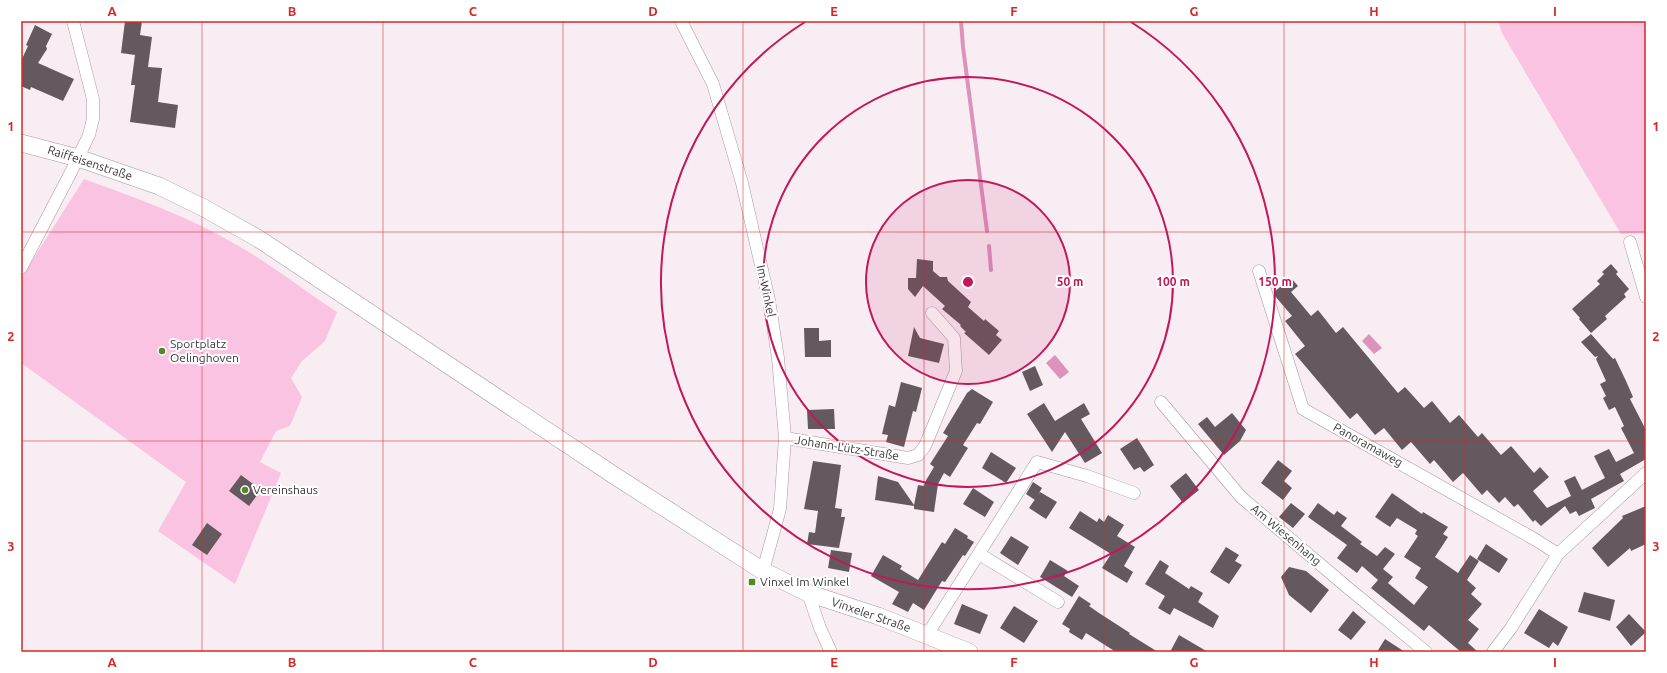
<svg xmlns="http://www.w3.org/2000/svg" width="1667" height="673" viewBox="0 0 1667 673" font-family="Ubuntu,sans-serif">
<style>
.green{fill:#fbc3e2}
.forest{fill:#db93bc}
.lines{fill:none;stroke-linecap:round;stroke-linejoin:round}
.stream{stroke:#db93bc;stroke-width:4}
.building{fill:#63595e}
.minor-casing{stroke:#a2989d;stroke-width:13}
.secondary-casing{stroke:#a2989d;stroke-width:18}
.minor{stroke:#fff;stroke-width:12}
.secondary{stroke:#fff;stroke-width:17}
.grid{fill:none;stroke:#d62828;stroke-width:1;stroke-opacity:0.55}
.ring{fill:none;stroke:#c2185b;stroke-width:2}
.poi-dot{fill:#508925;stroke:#fff;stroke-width:1.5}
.labels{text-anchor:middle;stroke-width:4;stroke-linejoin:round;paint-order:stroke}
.street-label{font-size:12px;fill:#3b3639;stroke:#fff}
.poi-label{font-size:12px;fill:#3b3639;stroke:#fff;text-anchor:start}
.centre{fill:#c2185b;stroke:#fff;stroke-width:2}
.ring-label{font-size:12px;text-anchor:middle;font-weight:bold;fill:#c2185b;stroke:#fff;stroke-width:4;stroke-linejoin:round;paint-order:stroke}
.neatline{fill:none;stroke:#d62828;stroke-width:1.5}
.grid-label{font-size:13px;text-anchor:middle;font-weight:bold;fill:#d62828}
</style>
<rect width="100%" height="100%" fill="#f9edf4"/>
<path class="green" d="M1498,21H1646V233L1621,234L1502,33Z
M84,179C136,198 188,216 235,244C271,264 303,290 337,312L325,341L302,361L291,378L302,397L290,426L276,431L260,462L281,473L235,584L158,531L186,482L21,363V278Z"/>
<path class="forest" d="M1369,334L1382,348L1374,354L1362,341Z
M1055,355L1069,372L1060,379L1046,363Z"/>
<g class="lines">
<path class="stream" d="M961,21L963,47L987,231
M989,246L991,270"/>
</g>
<path class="building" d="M125,21H142L140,35L152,37L148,67L162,68L158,102L178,105L175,128L130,122L135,85H131L135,55L121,53Z
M35,25L52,34L46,46L47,49L38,63L74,79L63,101L31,87L30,90L21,86V61L28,46L26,45Z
M917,259L933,261V271L940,277H947L948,281L971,302L968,307L984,321L985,319L999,331L996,335L1002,340L989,355L964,333L966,332L960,326L961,325L942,309L945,306L923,286L915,297L908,289V278H916Z
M1611,264L1618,272L1616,274L1629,289L1624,294L1626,297L1605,316L1607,319L1591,333L1579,319L1580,318L1572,309L1600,284L1597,281L1604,274L1602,272Z
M1291,278L1298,286L1291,292L1311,316L1318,310L1336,333L1343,327L1398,393L1405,387L1424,408L1432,401L1450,423L1459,415L1478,437L1482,433L1501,455L1511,446L1534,473L1540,467L1549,477L1533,491L1547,508L1571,496L1564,481L1575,476L1582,490L1605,478L1594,456L1609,449L1616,462L1634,453L1621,428L1624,426L1615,407L1609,410L1603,398L1606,396L1600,384L1606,381L1596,359L1598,356L1595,357L1581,342L1591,334L1613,359L1615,358L1626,381L1633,397L1630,399L1646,430V459L1620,474L1624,481L1591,499L1595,508L1579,516L1576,511L1570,514L1565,506L1541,526L1535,520L1533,522L1518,504L1514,507L1505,497L1499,503L1487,490L1482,495L1463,473L1453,482L1434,460L1430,464L1411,442L1402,450L1384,428L1375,435L1357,413L1350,419L1295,354L1305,346L1285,321L1292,316L1275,296L1274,292Z
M914,327L920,338L944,344L939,363L908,356Z
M804,328H819V341L831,340V357H805Z
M1035,366L1043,385L1030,391L1022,372Z
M901,382L922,388L916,412L913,411L904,447L886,442L888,435L882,434L889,405L895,407Z
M972,389L993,402L980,424L977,423L963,445L968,448L950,477L944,473L938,484L934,512L914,509V506L875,500L878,476L898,482L914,505L918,485L924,486L925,482L934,467L930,464L948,436L943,433L967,393Z
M1044,403L1055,421L1084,403L1090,414L1081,419L1102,453L1085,463L1065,432L1052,452L1027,414Z
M834,409L835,429H808L807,410Z
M1232,413L1246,430L1240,441L1224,455L1198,424L1207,417L1215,427Z
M1137,438L1154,465L1144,472L1140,467L1134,470L1120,449Z
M991,452L1016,468L1006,483L982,468Z
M1278,460L1292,471L1284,481L1292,488L1283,500L1261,483Z
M813,461L841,465L835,508L842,509L841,517H845L839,548L807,544L809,532L815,533L818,511L804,509Z
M1186,473L1199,490L1183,503L1170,486Z
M241,475L261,490L249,506L229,491Z
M1033,482L1042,488L1035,500L1026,494Z
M973,488L994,502L985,517L963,504Z
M1040,492L1057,502L1046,519L1029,508Z
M1392,493L1422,514L1423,512L1448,527L1443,534L1448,537L1435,557L1458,573L1470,555L1479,561L1467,580L1476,588L1471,594L1482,604L1468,620L1479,629L1468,643L1478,652H1461L1429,625L1424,631L1371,588L1378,580L1362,566L1357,573L1337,558L1347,545L1308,517L1318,503L1334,515L1337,511L1347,518L1341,526L1362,542L1360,544L1377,556L1385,547L1395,554L1383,569L1393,577L1388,583L1414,605L1428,587L1415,578L1421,568L1404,557L1418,536L1415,534L1417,530L1397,518L1390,527L1375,517Z
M1291,503L1305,514L1293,528L1279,517Z
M1646,506V544L1631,551L1630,548L1608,567L1592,548L1623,518L1622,516Z
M1080,511L1097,522L1099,518L1104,522L1108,515L1124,525L1117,536L1135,547L1124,566L1133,572L1127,583L1102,568L1111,554L1069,528Z
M207,523L222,534L207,555L192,545Z
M955,528L968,536L967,538L974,542L965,556L963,555L945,582L942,581L924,610L913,603L908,612L892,604L899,592L871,576L883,555L902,566L900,569L918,580L942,542L945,544Z
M1011,536L1029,547L1018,565L1000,553Z
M1486,544L1508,559L1499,573L1477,559Z
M1226,547L1239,555L1235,561L1242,565L1229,584L1210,572Z
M831,550L852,553L849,572L828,568Z
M1050,560L1068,571L1064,576L1079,586L1072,597L1040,577Z
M1160,560L1169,566L1165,573L1189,589L1191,586L1203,593L1198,602L1219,616L1213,628L1174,608L1170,615L1158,608L1165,596L1145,584Z
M1289,567L1306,571L1329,590L1311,613L1289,595L1281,577Z
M1584,592L1615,600L1610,621L1578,612Z
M1079,596L1091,604L1089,606L1099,613L1130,633L1129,634L1158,652H1116L1086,633L1082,640L1069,632L1070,629L1062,624Z
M962,604L988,615L980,634L954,624Z
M1014,606L1038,621L1024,643L1000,628Z
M1539,609L1568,627L1558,646L1553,642L1549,648L1524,633Z
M1353,611L1366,622L1351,640L1338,630Z
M1629,614L1646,632L1631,646L1616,627Z
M1179,635L1208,652H1170Z
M1385,639L1405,652H1377Z"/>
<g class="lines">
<defs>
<path id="minor" d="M681,21L713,84L742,183L769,300L778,358L785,438L780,509L763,571
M1630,242L1646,297
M21,268L71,172L89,135L93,119V99L73,21
M1259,271L1303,409L1536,540L1558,554
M1161,402L1241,497L1348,588L1426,652
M785,438L908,458L918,455L925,446L956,371L954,338L932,313
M979,554L1058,602
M808,593L820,628L831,652
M927,635L1037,462L1087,476L1134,493
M1493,652L1511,628L1558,554L1646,473"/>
<path id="secondary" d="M21,143L78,158L159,186L204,208L259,239L615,476L763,571L808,593L878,616L969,652"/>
</defs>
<use href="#minor" class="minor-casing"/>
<use href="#secondary" class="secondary-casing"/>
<use href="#minor" class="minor"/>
<use href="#secondary" class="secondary"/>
</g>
<path class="grid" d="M202,21V652M383,21V652M563,21V652M743,21V652M924,21V652M1104,21V652M1284,21V652M1465,21V652M21,232H1646M21,441H1646"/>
<circle cx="968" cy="282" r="102" fill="#c2185b" fill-opacity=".12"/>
<g class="ring">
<circle cx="968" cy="282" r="102"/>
<circle cx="968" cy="282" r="205"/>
<path d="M1131 22A307 307 0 1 1 805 22"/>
</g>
<g class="poi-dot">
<circle cx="162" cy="351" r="4"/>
<circle cx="245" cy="490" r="4"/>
<rect x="748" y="578" width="8" height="8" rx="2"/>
</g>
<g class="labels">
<g class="street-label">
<text transform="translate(90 163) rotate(18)" y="4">Raiffeisenstraße</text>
<text transform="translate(766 291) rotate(78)" y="4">Im Winkel</text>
<text transform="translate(1368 445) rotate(29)" y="4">Panoramaweg</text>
<text transform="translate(847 448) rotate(9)" y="4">Johann-Lütz-Straße</text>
<text transform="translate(1286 535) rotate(40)" y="4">Am Wiesenhang</text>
<text transform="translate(871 615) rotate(19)" y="4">Vinxeler Straße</text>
</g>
<g class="poi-label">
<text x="170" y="348">Sportplatz<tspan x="170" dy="14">Oelinghoven</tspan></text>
<text x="253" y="494">Vereinshaus</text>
<text x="760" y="586">Vinxel Im Winkel</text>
</g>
</g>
<circle cx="968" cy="282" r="6" class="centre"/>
<g class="ring-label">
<text x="1070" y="286">50 m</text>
<text x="1173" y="286">100 m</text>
<text x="1275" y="286">150 m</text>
</g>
<rect width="1667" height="673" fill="none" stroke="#ffffff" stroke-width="44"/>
<rect x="22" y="22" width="1623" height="629" class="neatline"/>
<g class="grid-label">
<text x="112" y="16">A</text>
<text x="292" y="16">B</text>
<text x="473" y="16">C</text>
<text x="653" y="16">D</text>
<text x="834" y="16">E</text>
<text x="1014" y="16">F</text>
<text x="1194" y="16">G</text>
<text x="1374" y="16">H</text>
<text x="1555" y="16">I</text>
<text x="11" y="131">1</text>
<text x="1656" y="131">1</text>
<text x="11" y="341">2</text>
<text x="1656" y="341">2</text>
<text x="11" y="551">3</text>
<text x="1656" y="551">3</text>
<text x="112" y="667">A</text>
<text x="292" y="667">B</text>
<text x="473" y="667">C</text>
<text x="653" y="667">D</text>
<text x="834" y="667">E</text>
<text x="1014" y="667">F</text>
<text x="1194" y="667">G</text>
<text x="1374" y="667">H</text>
<text x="1555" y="667">I</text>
</g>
</svg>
